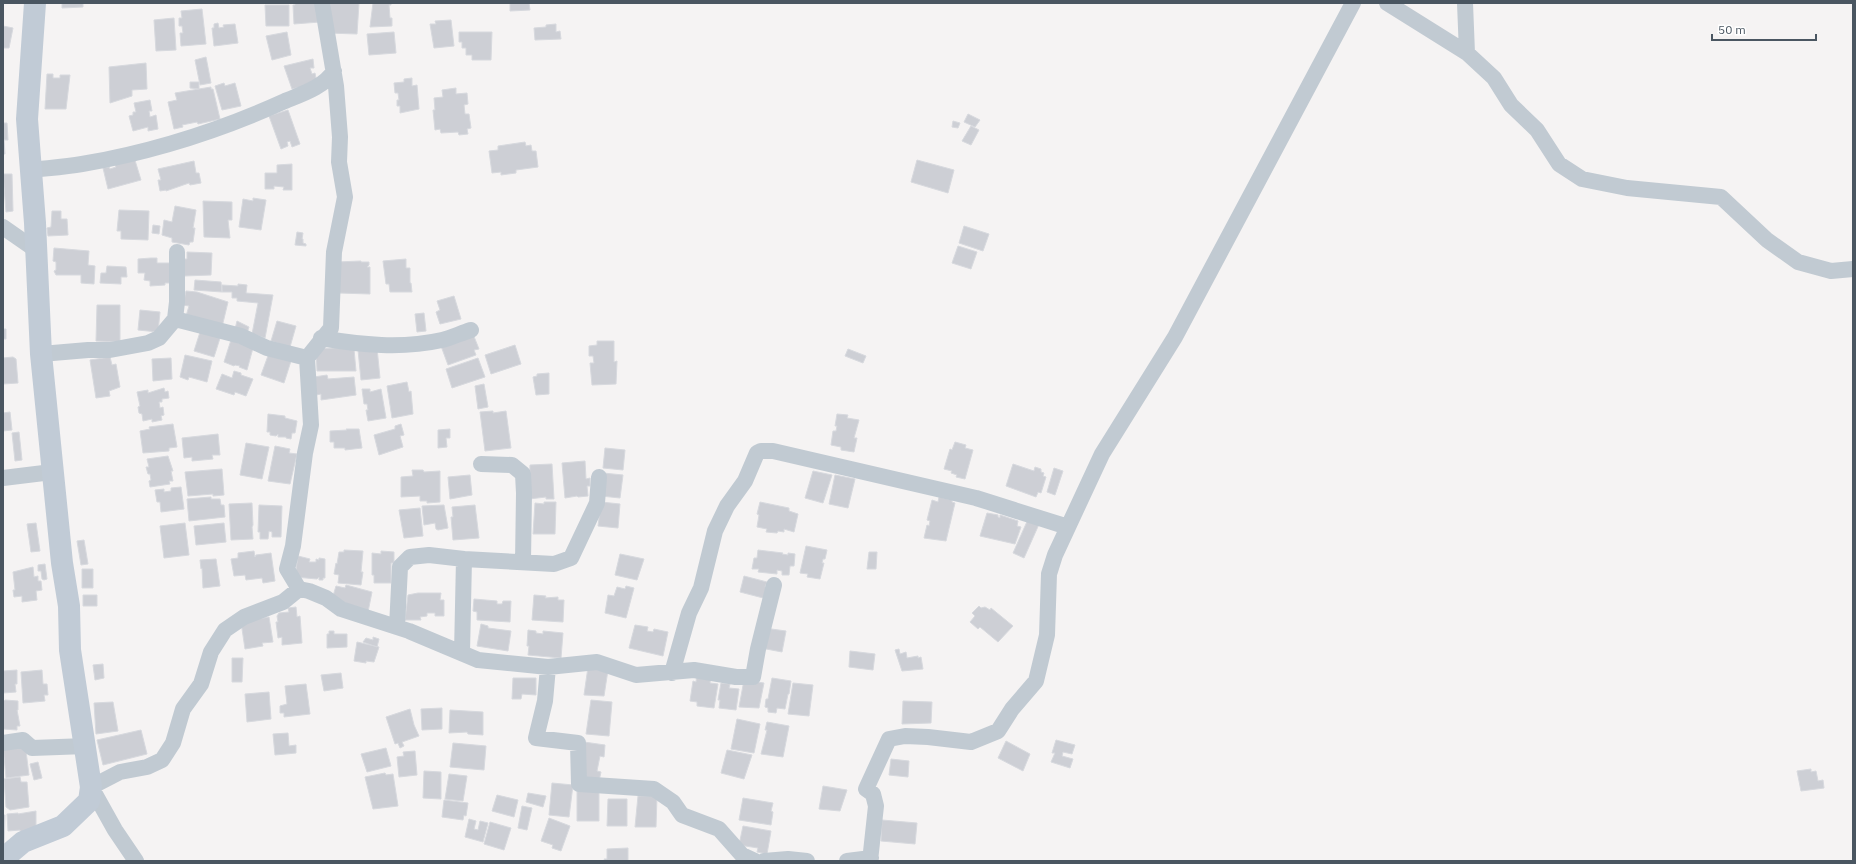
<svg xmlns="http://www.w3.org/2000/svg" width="1856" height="864" viewBox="0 0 1856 864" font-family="'IBM Plex Sans',sans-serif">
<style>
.building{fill:#cdcfd5;stroke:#d7d9de}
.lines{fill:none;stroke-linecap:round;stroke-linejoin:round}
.street{stroke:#c1cad2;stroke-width:16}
.secondary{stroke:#c1cbd6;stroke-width:22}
</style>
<rect width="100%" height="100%" fill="#f5f3f3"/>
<path class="building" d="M62,3H83V7L62,8Z
M295,3H318L320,22L294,24L293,5H295Z
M330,3H359L357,34L328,33Z
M373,3H391V5H389L390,18H392V26L370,27Z
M510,3H529L530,10L510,11Z
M265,5H289V26H266Z
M202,9L206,44L181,46L180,33H183L182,26H179V18H182L181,11Z
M174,18L176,50L156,51L154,20Z
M451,20L454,46L434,48L430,24H436L435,21Z
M218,23L219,28L224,27L223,25L235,24L238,43L214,46L212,28H214V24Z
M556,24V32L560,31L561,39L535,40L534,28L546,27V25Z
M3,26L13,28L9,48H3Z
M287,32L291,55L272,60L266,36Z
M394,32L396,53L369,55L367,34Z
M459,32H492L491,60H472V55H466V48H462V42H459Z
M206,57L211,83L200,85L195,60Z
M313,59L314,68H310L312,74L315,73L317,83L292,89L284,66Z
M146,63L147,89L132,90V96L110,103L109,67Z
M47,74H53V78H60V75H70L66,109H45Z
M412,78V86L417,85L419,109L400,113V106H397V100H399L398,93H395L394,83L404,82V79Z
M190,82H199V89L190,88Z
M224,83L225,86L235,83L241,106L222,110L215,86Z
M211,87V89H213L220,119L198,124L197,122L182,125L183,127L174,129L168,102L177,100L175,93Z
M456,88V94L467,93L468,104L464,105L465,114H469L471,128L467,129L468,134L459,135L458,132L441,133L440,129L435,130L433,110H435L434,98L443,97L442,90Z
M150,100L152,111H149L150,117L156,115L158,129L148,131V127L133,131L129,116L133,115V112H136L134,103Z
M288,110L300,144L292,147L290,141L287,142L288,146L281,149L269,116Z
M968,114L980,120L975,127L964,122Z
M953,121L960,123L958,128L952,127Z
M3,123H7L8,140H4L5,154H3Z
M971,126L979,130L971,145L962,141Z
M525,142L526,146L531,145L532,151H536L538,167L516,170V173L501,175V172L492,173L489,151L498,150V146Z
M134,157L141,180L108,189L103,168L109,167L110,169L116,167L115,165Z
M917,160L954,170L948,193L911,182Z
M194,161L196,173H199L201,183L190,185L189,183L166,191V190L160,191L158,180H161L158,169Z
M292,164V190H283L284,187L274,186V189H265V173H277V165Z
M3,174H12L13,211L6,212Z
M253,198L266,200L261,230L239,227L243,199L253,201Z
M203,201L232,202V220H228L230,238L204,237Z
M175,206L196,210L193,228H195L193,242H190L189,245L172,242V238L162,235L164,220L172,222Z
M119,210L149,211L148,240L121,239V231H117Z
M52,211H61V219H67L68,235L48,236L47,228L51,227Z
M153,225L160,226L159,234L152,233Z
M964,226L989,234L983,251L959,243Z
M297,232L303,233L302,239H303V243L306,244V246L295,245Z
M958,246L977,252L971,269L952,263Z
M54,248L89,251L88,265L95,266L94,284L81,283V275H56L54,271L56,270V262L53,261Z
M187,252L212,253L211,275L184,276V259H187Z
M151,258H157V263H172L173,283H165V285L150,286V281L144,280L145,273H138V259Z
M406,259V268H410V283H411L412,292H390L389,284H386L383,261Z
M361,261V262H369V265L367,267H370V294L339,293L337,262Z
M107,266L126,267L127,277H121V284L100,283L101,273H106Z
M195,280L221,282L222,292L194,290Z
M238,284L247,285L246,293L273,295L265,338L252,334L258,303L237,301V298H232V292H222V285L238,286Z
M186,291L197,292L228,302L222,327L186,316L189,306L183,305Z
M454,296L461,319L440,324L436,312L440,310L437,301Z
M97,305H120V342L96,341Z
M140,310L160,312L158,332L138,330Z
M424,313L426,331L417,332L415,314Z
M237,321L249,327L247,333L235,329Z
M277,321L296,326L290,347L271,341Z
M3,329H6V339H3Z
M201,329L221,335L214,357L194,351Z
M473,334L479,349L474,350L476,355L448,365L441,346Z
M231,340L253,348L247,370L239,367L240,366L235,365L234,366L224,362Z
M597,341H614V362L617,361L616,384L592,385L590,363H594L593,356H589V346L597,345Z
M515,345L521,364L491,374L485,355Z
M351,347L354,349L356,371H317L316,349Z
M377,348L380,378L361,380L358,350Z
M848,349L866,356L863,363L845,356Z
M269,353L291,361L284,383L261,375Z
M185,355L212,361L207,382L189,377L188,380L180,377Z
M13,357L16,359L18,383L3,384V358Z
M110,357L112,365L116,364L120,387L109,391L110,396L96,398L90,360Z
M171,358L172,379L153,381L152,359Z
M478,358L485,377L452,388L446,369Z
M234,371L241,373V375L253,379L246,396L235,392L234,395L216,389L222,374L232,378Z
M549,373V394L536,395L533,377L537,376V374Z
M327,375L328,379L354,377L356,395L321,400V394L316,395L314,377Z
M407,382L409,392L411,391L413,414L392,418L387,386Z
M484,384L488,407L478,409L475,386Z
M164,388L165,392L168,391L169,398L162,399V402H159L160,408L163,407L164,415L161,416L162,420L152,422V419L143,421L142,414L139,413L138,407L140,406L137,392L148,390V393Z
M362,389H370V392L381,389L386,418L368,421L366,410H368L367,404H364Z
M493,411V413L506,411L511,448L485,451L480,412Z
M10,412L12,430L3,431V413Z
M268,414L285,416V418L297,421L295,433H292L291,439L286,438V437H278V434L276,436L270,435V432H267Z
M837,414L848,415L847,418L859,420L854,438H857L854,452L841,450V447L831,445L833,431H836L837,426H835Z
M173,424L177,447L169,448V451L143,453L140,431L150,429L149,427Z
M401,424L404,435L400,436L403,447L379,455L374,435L395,429V426Z
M346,429H359L362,448L345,450V448H334V442H330V431L347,430Z
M450,429V438H446L447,447L438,448V430Z
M19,432L22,460L15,461L12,433Z
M218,434L220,455H212L213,459L192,461V457L184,458L182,438Z
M955,442L966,445L965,448L973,450L965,479L956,477L957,475L951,473L952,471L944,469L950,449L952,450Z
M246,443L269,447L262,479L240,475Z
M275,446L290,449L289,453L297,454L290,484L268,481Z
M605,448L625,450L623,470L603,468Z
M168,456L173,471H171L173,481H169L170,484L150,487L149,481L151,480L150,474H148L146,467H149L147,459Z
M585,461L586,479L590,478V486H587L588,496L578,497L577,496L565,498L562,463Z
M552,464L554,499H546V497L529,499L530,465Z
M1013,464L1034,471L1035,467L1041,469V472L1044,473L1043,476L1046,477L1041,493L1038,492L1036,497L1006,486Z
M1054,468L1063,471L1055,495L1047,492Z
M222,469L224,495L213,496V494L188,496L185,472Z
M412,470H423L424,472L440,471V502L427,503V501H420V496L401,497V477L413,476Z
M813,471L832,475L823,503L805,498Z
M603,473L623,475L620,498L601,496Z
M470,475L472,495L450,499L448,477Z
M835,475L855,479L848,508L829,504Z
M181,487L184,509L161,512L160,502H157L155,490L164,489V492L171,491V488Z
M211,497V499H220L221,505H224L225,517L189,521L187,499Z
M939,497L952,500V502L955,503L946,541L924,538L927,525L929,526L930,521L927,520L932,500L938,502Z
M544,502H556L555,534H533L535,503L544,504Z
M601,502L620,504L618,528L598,526Z
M760,502L789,508V511L798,514L794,532L784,529V532L778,531L777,533L766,532L767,529L757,527L759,515L757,514Z
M252,503L253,525L252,527L253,539L231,540L229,504Z
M259,505L282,506L281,537H272V532L269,531L268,539H260V532H258Z
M444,505L448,528L438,530L436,529L435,523L424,525L422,506Z
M475,505L479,538L453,540L451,517H453L452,507Z
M420,508L423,536L404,538L399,510Z
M987,513L998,515V517L1000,518V515L1018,521L1017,526L1021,527L1015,544L980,536Z
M1029,517L1040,522L1024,558L1013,553Z
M36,523L40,551L31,552L27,524Z
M185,523L189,555L164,558L160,526Z
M224,523L226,542L196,545L194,526Z
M84,540L88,564L81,565L77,541Z
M806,546L827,550L825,559H823L822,563H824L820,579L807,577L808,574L800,573Z
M344,550L363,551L361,572H363L361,585L338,583L339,575L334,574L336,563L337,564L339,552H344Z
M758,550L783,553L782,554L788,555V553L795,554L794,566H790L789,575H782V571L777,570V574L758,572L759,569H752L754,558H757Z
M254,551L255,557L256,555L271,553L275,581L263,583L262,578L246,580L245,575L234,576L231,559L238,558V553Z
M381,551L394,552V563H391V583H374V575H372V553L381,554Z
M869,552H877L876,569H867Z
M620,554L644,559L637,580L615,575Z
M298,556L310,559L309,562H316V559L319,560V558L325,559V578H323V580H319V577L317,579L295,577Z
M216,559L220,586L203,588L202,568L201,569L200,560Z
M45,564L47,579L44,580L42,579L41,571H38V565Z
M33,567L34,577L38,576V581H41L42,590L36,591L37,600L22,602V596L14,597L13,590H15L13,572Z
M82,569H93V588H82Z
M744,576L767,582L765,587L770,589L767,599L740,592Z
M346,585L372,592L368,612L335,601L333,596L336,586L345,588Z
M626,586L634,588L626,618L605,613L608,595L614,596L617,587L625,589Z
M418,593H441L440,600H444V616H435V613H427V616L420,617L421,620H405L408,595Z
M83,595H97V606H83Z
M534,595L546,596L545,598L558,597V600H564L563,622L532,620Z
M474,599L497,601V604H502L503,601H511L510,622L477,620V612L473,611Z
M979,606L981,608L985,607L990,610L991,608L1013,626L998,642L980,627L978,629L970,622L975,616L972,613Z
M296,607L297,617L300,616L302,643L282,645V637L278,638L276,622H278L277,616L279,613L289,612L288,608Z
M269,617L273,642L262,643L263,646L245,649L241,622Z
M481,624L488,626V628L511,631L508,651L477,646Z
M635,625L648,627L647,631L653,632L654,629L668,632L663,656L629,648Z
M764,628L786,631L782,652L761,648Z
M528,630L536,631V633L543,634V631L563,633L561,658L528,655L529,646H527Z
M329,631H334V634H347V647L327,648V634H329Z
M373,637L379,639L377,647L363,642L366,638L373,640Z
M357,642L379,647L374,662L366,661V663L354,661Z
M899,649L900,654L906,652L907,658L918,656V658L921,657L923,669L902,671L895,650Z
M850,651L875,654L873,670L849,667Z
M232,658H243L242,682H232Z
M103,664L104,678L95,680L93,665Z
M588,667L608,670L604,696L584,695Z
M17,670V684H15L16,692L3,693V671Z
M42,670L43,684H47L48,695H44L45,701L23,703L21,672Z
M341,673L343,688L324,691L321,675Z
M697,673L711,675L710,683L718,684L714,708L697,706V702L690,701L693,681L696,682Z
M513,678H536V695L522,694L521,699H512Z
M772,678L791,681L789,694H788L785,709L777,708L776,713L768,712V708L765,707L766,699H768Z
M744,680L764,683L759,708L739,707Z
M721,683L730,684L729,688L739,689L736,710L719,708L720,700H718Z
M793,683L813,685L809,716L788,714Z
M306,684L310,714L284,717V713H280V706L287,704L285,686Z
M269,692L271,719L247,722L245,694Z
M5,700L18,701V710H17L20,726H17V730L3,729V702Z
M591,700L612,702L609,736L586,734Z
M903,701L932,702L931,723L902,724Z
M113,702L118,731L96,734L94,703Z
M442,708V729L422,730L421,709Z
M410,709L414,725L419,736L402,742L404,746L400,748L398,743L395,744L386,717Z
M450,710L483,712V735L468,734L467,732L449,733Z
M737,719L760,724L754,753L731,749Z
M767,722L789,726L783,757L761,754L767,730H765Z
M141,730L147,754L103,765L97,740Z
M288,733L289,746L296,745V753L275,755L273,734Z
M1056,740L1075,745L1072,754L1063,752L1062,756L1073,759L1070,768L1051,762L1055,753H1052Z
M1006,741L1030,754L1023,771L998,758Z
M584,742L605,745L604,757L600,756L597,771L601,772L599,781L581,778Z
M25,743L29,775L6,778L3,745Z
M453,743L486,746L484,770L450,767Z
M386,748L391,766L367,772L361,754Z
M727,750L752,755L744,779L721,773Z
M415,751L417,775L399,777L397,757L404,756L403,752Z
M891,759L909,761L908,777L889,775Z
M38,762L42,778L34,780L30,764Z
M1811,769V772L1816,771L1818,781L1823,780L1824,788L1801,791L1797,771Z
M424,771L441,772V799L423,798Z
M385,773L386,775L393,774L398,806L373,809L365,777Z
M449,774L467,776L463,801L445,799Z
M20,777L21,782H27L29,807L10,810L6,807L4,779Z
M552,783L573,785L569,817L549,815Z
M823,786L847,790L840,811L819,809Z
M577,787H599V821H577Z
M528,793L546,796L543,807L526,802Z
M497,795L518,800L514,817L492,811Z
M638,796H657L656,827H635Z
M743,798L773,803L771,811L773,812L771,825L739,820Z
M608,799H627V826H607Z
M444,800L468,803L466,816L464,815L463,820L442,817Z
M522,806L532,808L527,830L518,828Z
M36,811V831L21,834L20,830L8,831L7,814L18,813V814Z
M3,815H5L4,846H3Z
M549,818L570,826L561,851L552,848L553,845L541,841Z
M469,819L476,821L474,829L478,830L480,821L488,823L483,842L465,837Z
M882,820L917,823L915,844L881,841Z
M490,822L511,828L504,850L484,844Z
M743,826L771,831L767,854L757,852L758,848L739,845Z
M628,848V861H605L604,859H607V849Z"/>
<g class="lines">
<path class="street" d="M1387,3L1467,53L1494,78L1511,105L1537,130L1559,164L1582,179L1627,188L1721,197L1767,240L1798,262L1831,271L1853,269
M1465,3L1467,53
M30,170C47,168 65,167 82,164C152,152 221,130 285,101C302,94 324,87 334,71
M3,227L36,250
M175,319L177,302V252
M321,338C361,345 402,349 442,340C451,338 461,333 471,330
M41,354L88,350H110L148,343L159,338L175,319L241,336L267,348L307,358L311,425L305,453L293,546L287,569L299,589
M307,358L331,328L334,252L345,197L339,162L340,137L336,86L322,3
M481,464L512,465L523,474L524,493L523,562
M3,478L52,472
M397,627L400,567L410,557L429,555L464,559
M462,653L464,559L554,564L571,558L597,503L599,477
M548,667L545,701L536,738L578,743L579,784L654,789L673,802L682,815L719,829L742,855L755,861
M672,673L689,613L701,588L715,531L727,506L745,481L757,453L761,451H773L976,498L1068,527
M3,743L23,740L32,748L86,746
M136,861L115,830L91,787L120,772L147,767L162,760L173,743L183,709L201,684L211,652L225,630L244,617L283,602L299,589L309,591L326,598L341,609L409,631L478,660L548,667L597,662L636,675L694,670L736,677H753L758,649L774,585
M764,861L788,859L807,861
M847,861L871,858
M870,861L876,806L873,794L866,789L889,739L905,736L928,737L971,742L998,731L1012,709L1036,681L1047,635L1049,574L1055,555L1102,454L1175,337L1353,3"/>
<path class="secondary" d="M3,859L23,842L63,826L89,801L91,787L70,650L69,606L62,563L41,354L35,223L27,119L35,3"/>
</g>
<rect width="1856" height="864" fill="none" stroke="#4a5661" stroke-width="8"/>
<path d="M1712 34v6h104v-6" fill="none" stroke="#4a5661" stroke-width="2"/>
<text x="1718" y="34" font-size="12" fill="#4a5661" stroke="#ffffff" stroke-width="3" paint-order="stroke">50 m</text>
</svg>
